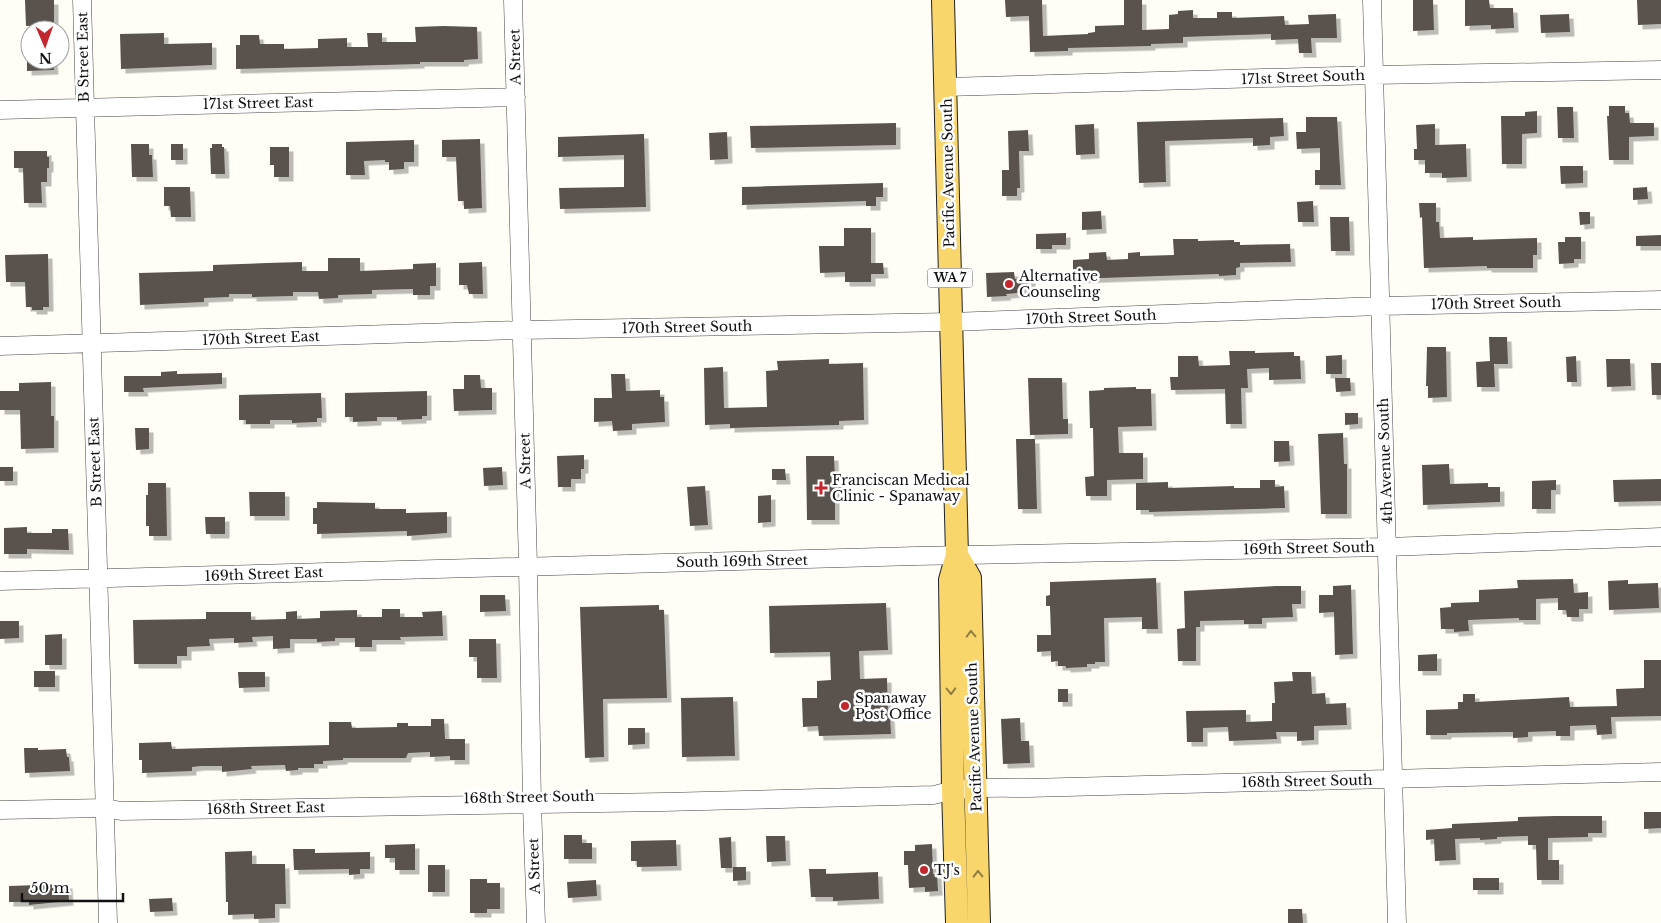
<svg xmlns="http://www.w3.org/2000/svg" width="1661" height="923" viewBox="0 0 1661 923" font-family="'Libre Baskerville',serif">
<style>
.building{fill:#5a524d;filter:url(#shadow)}
.lines{fill:none;stroke-linecap:round;stroke-linejoin:round}
.minor-casing{stroke:#444;stroke-width:19}
.major-casing{stroke:#222;stroke-width:24}
.minor{stroke:#fff;stroke-width:18}
.major{stroke:#f9d66b;stroke-width:22}
.oneway{stroke:#917d42}
.poi-dot{fill:#c4262e;stroke:#fff;stroke-width:2}
.labels{text-anchor:middle;stroke-width:5;stroke-linejoin:round;paint-order:stroke}
.shield{fill:#fff;stroke:#585858;stroke-width:1}
.shield-label{font-size:12px;font-weight:bold;fill:#111}
.street-label{font-size:14px;fill:#111;stroke:#fff}
.poi-label{font-size:14px;fill:#111;stroke:#fff;text-anchor:start}
</style>
<defs>
<filter id="shadow"><feDropShadow dx="4.5" dy="4.5" stdDeviation="0" flood-color="#0004"/></filter>
</defs>
<rect width="100%" height="100%" fill="#fffdf5"/>
<path class="building" d="M25,0H54V25L26,26Z
M1005,0H1042L1043,36L1088,34V33L1095,32V26L1124,25V0H1142V30L1169,29V15L1178,14V11L1193,10V18H1217V12H1232V18L1284,16L1285,25L1309,24L1308,15L1336,14L1337,38H1311L1312,53H1299L1298,39L1271,40V34L1183,37V43L1151,44V46L1068,48V51L1030,52L1029,16L1006,17Z
M1413,0H1433L1434,30L1413,31Z
M1465,0H1489L1490,8H1513L1514,28L1491,29V25L1465,26Z
M1637,0H1661V24L1638,25Z
M1569,14L1570,32L1541,33L1540,15Z
M444,26L477,27L478,59L464,60V62H420V64L236,69V45H240V35H259L260,44H284V49L318,48V39L347,38V47H368L367,33H382V42H416L415,27Z
M164,33V44L212,43V65L121,69L120,34Z
M27,60H53L54,70L27,71Z
M1609,106H1625V113H1629L1630,123H1654V136L1629,137V160H1609L1607,116H1609Z
M1557,107H1573L1574,138H1558Z
M1537,111V133L1522,134V164H1502L1501,116H1525V112Z
M1306,117H1337L1341,185H1315V170H1320V148L1297,149L1296,132H1306Z
M1283,118L1284,136L1270,137V145L1253,146V138L1165,141L1166,182L1139,183L1137,122Z
M896,123V145L751,148L750,126Z
M1094,124L1095,154L1076,155L1075,125Z
M1435,124V145L1466,144L1467,177L1442,178V173H1425V160H1414V149H1417L1416,125Z
M1028,130L1029,151H1019L1020,188H1017V196H1002V170H1009L1008,131Z
M727,132L728,159L710,160L709,133Z
M644,134L646,207L560,209L559,188L624,187V155L558,157V137Z
M480,139L482,208L464,209V201H458L456,157H442V140Z
M414,140V162H404V169L389,170V162H385V160L364,161L365,175H346V142Z
M131,144H149V155H152L153,177H132Z
M171,144H183V160H171Z
M212,144H222V147H224L225,174H211L210,148H212Z
M270,147H289V177H274V165H270Z
M14,151H47V157H49V168H47V182H41L42,203H24L23,168H14Z
M1560,166H1583V183L1561,184Z
M883,183V197H876V206H866V201L742,205V187Z
M164,187H190L191,217H171L170,206H164Z
M1647,187L1648,199L1633,200V188Z
M1313,201L1314,222H1298L1297,202Z
M1419,203H1436V222H1439L1440,238L1473,237V240L1537,238V255H1533V268H1487V266L1424,268L1422,217L1420,218Z
M1101,211L1102,229L1082,230V212Z
M1579,212H1590V224L1580,225Z
M1330,217H1349L1350,251H1331Z
M844,228H871V263H883L884,274H871V282H845V272L820,273L819,246H844Z
M1066,233V245H1052V249H1036V234Z
M1661,235V246H1636V236Z
M1565,237H1581V259H1574V263L1559,264L1558,242H1565Z
M1173,239H1198V241L1234,240V242H1240V245L1290,244L1291,262L1240,263V267L1236,268V275L1219,276V274L1073,279V260L1089,259V253L1106,252L1107,260L1128,259V253L1140,252V256L1174,255Z
M48,254L49,307H43V310H32V307H26L25,282H6L5,255Z
M328,258H360V271L413,269V264L436,263V286H430V295H413V289L372,290V294L338,295V298L319,299L318,292H293V296L252,297V294H229V297L204,298V302L140,305L139,273L213,271V265L267,263L302,262V271H328Z
M482,262L483,294H469L467,285H459V263Z
M1014,272L1015,279L1031,278V289H1018V293L1006,294L1007,296L987,297L986,273Z
M1489,337H1507L1508,364H1494L1495,387H1477L1476,362L1490,361Z
M1427,347H1446L1447,397L1428,398V386H1426Z
M1229,351H1255V353L1294,352V356H1300L1301,379L1269,380V368L1247,369L1248,388H1241L1242,424H1226L1225,389L1171,390L1170,377H1178V356H1198L1199,366L1230,365Z
M1342,355V374H1326V356Z
M1576,356L1577,382H1567L1566,357Z
M829,359V364L863,363L864,420L839,421V425L730,428V424L705,425L704,368L723,367L724,408L767,407L766,371L778,370L777,361Z
M1606,359H1630L1631,386L1607,387Z
M1651,363H1661V395H1652Z
M177,371V374L222,373V384L143,388L144,392H124V376H161V372Z
M611,374H625L626,391L660,390V397H664L665,422L632,424V430L613,431L612,421L594,422V398H612Z
M464,375H480L481,388H492V410L454,411L453,389H464Z
M1028,378H1062L1063,419H1068V434L1030,435Z
M1335,378H1350L1351,391L1336,392Z
M51,382V416H54V448L21,449L20,410H0V391H19V383Z
M1136,387V389H1151L1152,426L1118,427L1119,453H1143V479L1107,480V496H1086L1085,477L1094,476L1093,428H1090L1089,391L1104,390V388Z
M427,391V416H422V419L397,420V417H377V421L353,422V417H345V393Z
M321,393L322,418H317V422L292,423V420H270V424H246V420H239V395Z
M1345,413H1358V424L1345,425Z
M135,428H149V449L136,450Z
M1343,433L1344,464H1347V514H1321L1318,434Z
M1016,439H1035L1037,509H1018Z
M1274,441H1289L1290,461L1274,462Z
M584,455V469H581V479H571V487H558L557,456Z
M806,456H834L835,479H845V490H835V520H807Z
M1449,464L1450,484L1488,483V487H1500V502L1423,505L1422,465Z
M0,467H13V481H0Z
M502,467L503,485L484,486L483,468Z
M772,469H785L786,480H772Z
M1661,479V501L1614,502L1613,480Z
M1260,480H1275V487L1284,486L1285,508L1149,512V510H1136V483L1168,482V488L1234,486V488H1260Z
M1556,480V490H1551V509H1532V481Z
M148,483H166L167,536H149V526H146V495H148Z
M705,486L708,525L690,526L687,487Z
M249,492H285V516H250Z
M771,495V522L758,523V496Z
M317,502L375,503V509H406V513L447,512V533L407,536V531L317,534V524H313V508H317Z
M205,517H225V534H206Z
M27,527V533H52V529H68L69,550L27,549V554H4V528Z
M1156,578L1158,629H1142V617L1104,618L1105,662H1095V664H1087V667L1066,668V666H1058V661L1051,662V651L1037,652V635H1051L1050,606H1046V596L1050,595V582Z
M1573,579L1574,593L1588,592V609H1579V617H1567L1566,610H1558V598L1536,599V620H1519V618L1468,620L1469,631L1454,632V629H1441L1440,608L1451,607V603L1479,602V590L1518,588L1517,580Z
M1628,580V584L1658,583L1659,608L1609,610L1608,581Z
M1351,585L1353,654L1335,655L1334,612L1319,613V595H1333V586Z
M1276,586H1301V604H1292L1293,617L1262,618V624H1244V620L1200,621V627H1196V661H1178L1177,629L1185,628L1184,591Z
M480,595H505L506,611L480,612Z
M886,603L888,650L859,651L860,679L887,678L888,715H890L891,734L819,736L818,726L803,727L802,698H817V681L831,680L830,652L770,653L769,606Z
M659,605V610H664L667,698L603,699L604,757L585,758L580,607Z
M382,609H400V617H423L422,612L442,611L443,636L400,637L401,640H372V647H355V638H335V641L317,642V639H290V648L273,649V636L252,637L253,642L234,643V638L209,639L210,646L187,647V656H177V664H134L133,620L206,619V612H251V620L286,619V612L297,611V619L320,618V611L357,610V617H382Z
M0,621H19V638L0,639Z
M62,634V665H45V635Z
M469,639H496L497,678H477V657H469Z
M1437,654V671H1418V655Z
M1644,660H1661V716L1611,717L1612,734L1597,735L1596,725L1570,726V736H1556V731L1528,732V737L1513,738V732L1447,733V735H1426V710L1458,709V702H1463V694H1475V702L1569,697L1570,707L1617,706L1616,689L1644,688Z
M34,671H55V687H34Z
M238,672H265V687L239,688Z
M1292,672H1311L1312,694L1325,693L1326,704L1346,703L1347,725L1314,726V740L1297,741V732H1276L1277,739L1229,741L1228,727L1203,728V742H1187L1186,711L1246,710V722L1272,721V703H1275L1274,682L1293,681Z
M1058,689H1068V702H1058Z
M733,697L735,756L682,757L681,698Z
M1020,718L1021,741H1029L1030,763L1003,764L1001,719Z
M431,719H444L445,739H465V760H450V756L430,757V752L408,753L406,758H343V760L323,761V764H314V768H298V770L286,771L285,765L251,766L252,769L222,772V766H201L192,767V771L142,773V760H139V743L171,742L172,749L329,745V722H351L352,728L397,727V723H408V726H431Z
M628,728H645V744L628,745Z
M24,748H38V750L66,749L67,757H69L70,771L25,773Z
M1644,812H1661V828L1644,829Z
M1555,816H1602V833H1588V837L1548,838V860H1559V880H1537L1536,845H1528V836L1497,837V839L1480,840V838L1455,839L1456,860L1435,861L1434,839L1426,840V830L1452,828V824L1518,821V817Z
M564,835H582V843H592V859H564Z
M766,836H785L786,861L767,862Z
M731,837L732,868H721L719,838Z
M676,840L677,866L637,867V861H631V841Z
M415,844V870H395V858H385V845Z
M932,844L933,874H937L938,891L925,892V887L909,888L908,865H904V851H915V845Z
M293,849H315V853L370,852V869H360V874L349,875V869L294,870Z
M252,851V864H285L286,904H275V918L254,919V914L228,915V902H226L225,852Z
M428,865H445V892H428Z
M733,867H746V880L733,881Z
M809,869H826V874L878,872L879,899L833,901V897H811Z
M1473,878H1499V890H1473Z
M470,879H487V883H500V909H487V913H470Z
M596,880L597,896L568,898L567,882Z
M68,884L69,901L29,905V902H9V886Z
M172,898L173,911L150,912L149,899Z
M1288,909H1302L1303,923H1288Z"/>
<g class="lines">
<defs>
<path id="minor" d="M82,0L108,923
M513,0L528,566L532,804L536,923
M1372,0L1397,923
M945,87L1374,75L1661,70
M0,110L516,97
M0,346L522,330L951,322L1380,306L1661,300
M0,581L916,556L1387,547L1661,537
M0,810L105,808L121,811L664,802L934,795C964,786 996,788 1028,788L1661,772"/>
<path id="major" d="M943,0L957,555L950,580L953,789L957,923
M957,555L970,578L979,923"/>
</defs>
<use href="#minor" class="minor-casing"/>
<use href="#major" class="major-casing"/>
<use href="#minor" class="minor"/>
<use href="#major" class="major"/>
</g>
<defs><path id="oneway-chevron" d="M-2-3.5L2.5 0L-2 3.5" fill="none" stroke-width="1.6" stroke-linecap="round" stroke-linejoin="round" transform="scale(1.25)"/></defs>
<g class="oneway">
<use href="#oneway-chevron" transform="translate(971 634) rotate(-92)"/>
<use href="#oneway-chevron" transform="translate(951 691) rotate(89)"/>
<use href="#oneway-chevron" transform="translate(978 874) rotate(-91)"/>
</g>
<g class="poi-dot">
<circle cx="1009" cy="284" r="5"/>
<path d="M818.5 480.5h5v5h5v5h-5v5h-5v-5h-5v-5h5z"/>
<circle cx="845" cy="706" r="5"/>
<circle cx="924" cy="870" r="5"/>
</g>
<g class="labels">
<rect class="shield" x="927.5" y="268.5" width="45" height="19" rx="4"/>
<g class="shield-label">
<text x="950" y="282">WA 7</text>
</g>
<g class="street-label">
<text transform="translate(83 57) rotate(-91)" y="5">B Street East</text>
<text transform="translate(515 57) rotate(-91)" y="5">A Street</text>
<text transform="translate(1303 77) rotate(-2)" y="5">171st Street South</text>
<text transform="translate(258 103) rotate(-1)" y="5">171st Street East</text>
<text transform="translate(948 173) rotate(-91)" y="5">Pacific Avenue South</text>
<text transform="translate(1496 303) rotate(-1)" y="5">170th Street South</text>
<text transform="translate(1091 317) rotate(-2)" y="5">170th Street South</text>
<text transform="translate(687 327) rotate(-1)" y="5">170th Street South</text>
<text transform="translate(261 338) rotate(-2)" y="5">170th Street East</text>
<text transform="translate(525 461) rotate(-91)" y="5">A Street</text>
<text transform="translate(1385 461) rotate(-92)" y="5">4th Avenue South</text>
<text transform="translate(95 462) rotate(-92)" y="5">B Street East</text>
<text transform="translate(1309 548) rotate(-1)" y="5">169th Street South</text>
<text transform="translate(742 561) rotate(-1)" y="5">South 169th Street</text>
<text transform="translate(264 574) rotate(-2)" y="5">169th Street East</text>
<text transform="translate(974 737) rotate(-92)" y="5">Pacific Avenue South</text>
<text transform="translate(1307 781) rotate(-1)" y="5">168th Street South</text>
<text transform="translate(529 797) rotate(-1)" y="5">168th Street South</text>
<text transform="translate(266 808) rotate(-1)" y="5">168th Street East</text>
<text transform="translate(534 866) rotate(-92)" y="5">A Street</text>
</g>
<g class="poi-label">
<text x="1019" y="281">Alternative<tspan x="1019" dy="16">Counseling</tspan></text>
<text x="832" y="485">Franciscan Medical<tspan x="832" dy="16">Clinic - Spanaway</tspan></text>
<text x="855" y="703">Spanaway<tspan x="855" dy="16">Post Office</tspan></text>
<text x="934" y="875">TJ's</text>
</g>
</g>
<g transform="translate(45 45) rotate(178)"><circle r="24" fill="#ffffff" stroke="#a0a0a0"/>
<path d="M0-4L9 19L0 12L-9 19Z" fill="#c4262e"/>
<text y="-8" font-size="14" font-weight="bold" text-anchor="middle" fill="#111111">N</text>
</g>
<path d="M22 893v8h101v-8" fill="none" stroke="#111111" stroke-width="2.5"/>
<text x="30" y="893" font-size="15" fill="#111111" stroke="#ffffff" stroke-width="4" paint-order="stroke">50 m</text>
</svg>
